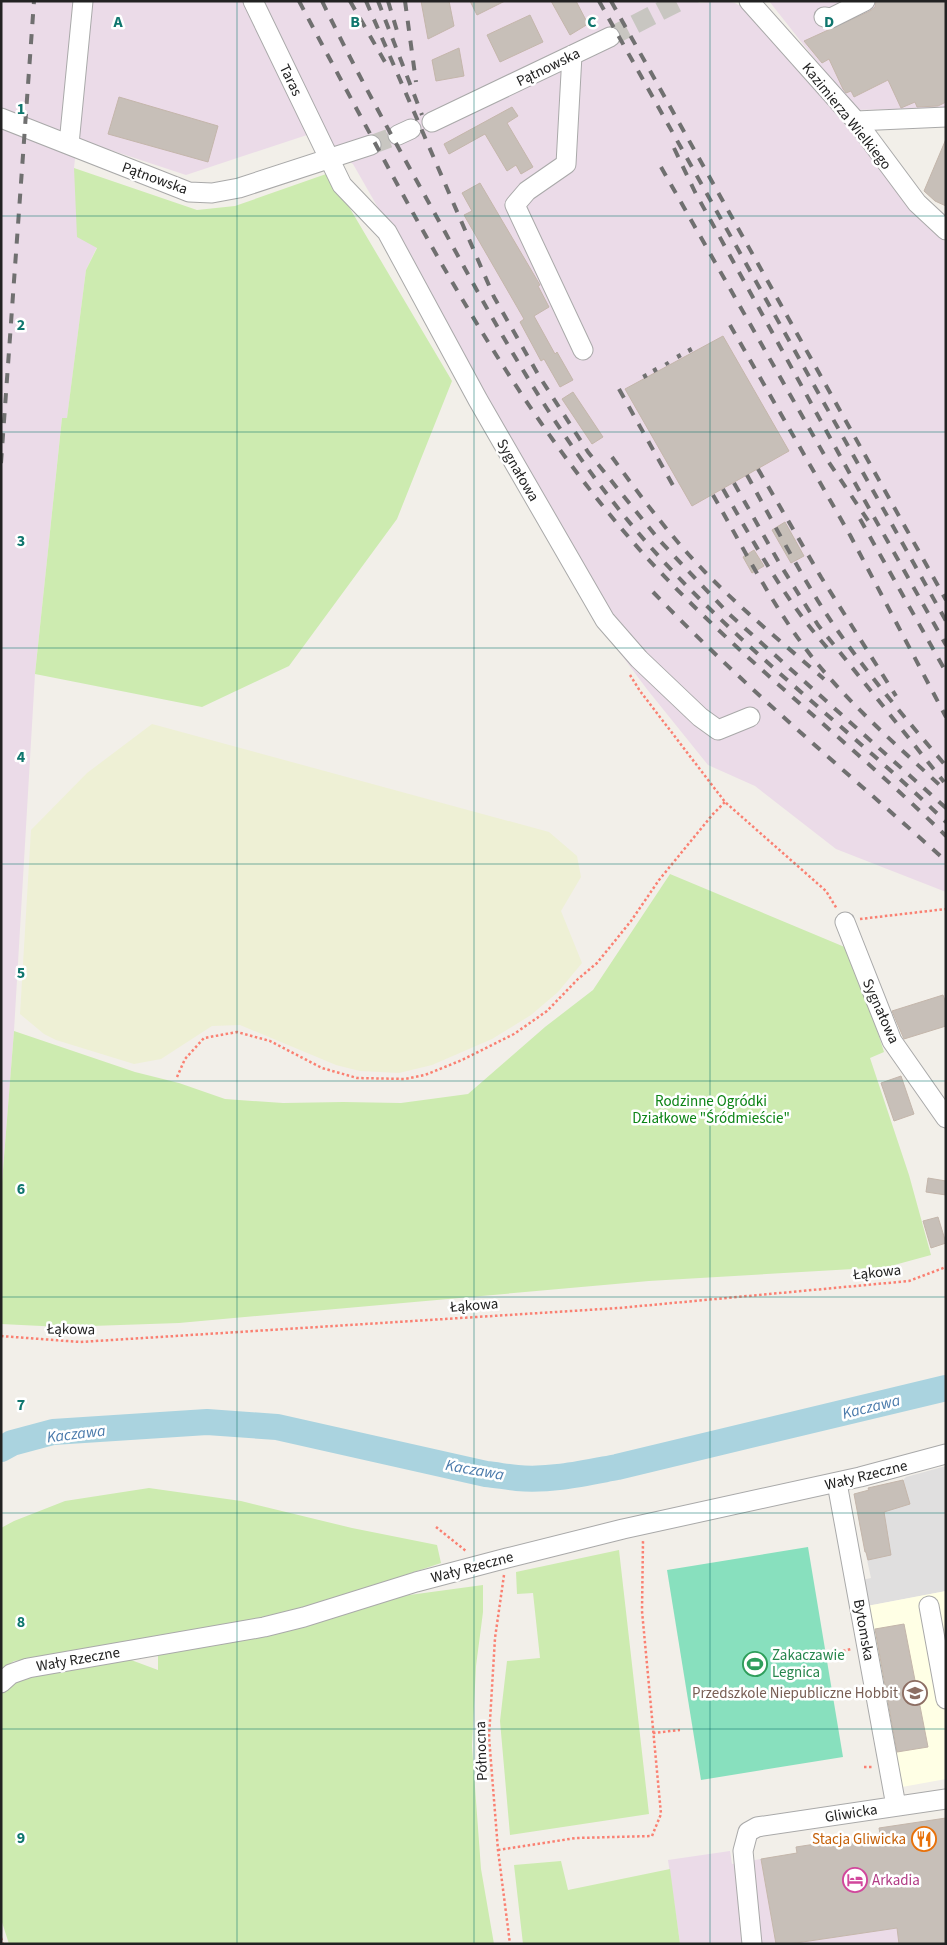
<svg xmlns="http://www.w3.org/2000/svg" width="947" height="1945" viewBox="0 0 947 1945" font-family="'Source Sans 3',sans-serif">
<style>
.residential{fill:#e0dfdf}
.industrial{fill:#ebdbe8}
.education{fill:#ffffe5}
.farmland{fill:#eef0d5}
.grass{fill:#cdebb0}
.pitch{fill:#88e0be}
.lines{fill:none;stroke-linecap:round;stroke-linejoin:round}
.river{stroke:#aad3df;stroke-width:26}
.building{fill:#c7bfb8;stroke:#c4b6ab}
.minor-tunnel{stroke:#c8c6c1;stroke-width:19;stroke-dasharray:19 9;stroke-linecap:butt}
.minor-casing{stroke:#a9a9a9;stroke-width:21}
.path{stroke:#fa8072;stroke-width:2.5;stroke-dasharray:2.5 2.5;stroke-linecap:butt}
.minor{stroke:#fff;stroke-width:19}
.rail{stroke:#707070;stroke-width:4;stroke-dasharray:10 10;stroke-linecap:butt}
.grid{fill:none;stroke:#0f766e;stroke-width:1;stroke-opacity:0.55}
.labels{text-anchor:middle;stroke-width:5;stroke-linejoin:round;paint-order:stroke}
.street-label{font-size:15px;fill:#222;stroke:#fff}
.park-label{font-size:15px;fill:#0c8416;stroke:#fff}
.leisure-label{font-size:15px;fill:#27864d;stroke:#fff;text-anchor:start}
.education-label{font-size:15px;fill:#785e54;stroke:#fff;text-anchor:end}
.food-label{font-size:15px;fill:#c56008;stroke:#fff;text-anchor:end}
.hotel-label{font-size:15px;fill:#b23c85;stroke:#fff;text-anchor:start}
.water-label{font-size:16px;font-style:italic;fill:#4a7aab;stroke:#fff}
.grid-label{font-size:16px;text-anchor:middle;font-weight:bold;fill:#0f766e;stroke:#fff;stroke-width:5;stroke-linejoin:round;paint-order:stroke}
</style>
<rect width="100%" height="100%" fill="#f2efe9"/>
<path class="residential" d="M946,1466V1591L867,1606L862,1580L871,1578L859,1523L868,1488L903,1480L906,1477Z"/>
<path class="industrial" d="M1,1H697L699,3L725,1L735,3L752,13L769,30L905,199L946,243V892L836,849L755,786L708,765L646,688L592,615L603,601L353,164L307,135L186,175L77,139L74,168L97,247L86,270L67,419L62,418L35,674L14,1031L1,1195Z
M769,1H946V108L855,110Z
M730,1851L732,1864L761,1859L776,1944H680L668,1860Z
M897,1928L899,1944H789Z"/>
<path class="education" d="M946,1591V1779L902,1787L867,1606Z"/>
<path class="farmland" d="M152,724L549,832L577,856L581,877L561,911L582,963L558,992L531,1015L492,1039L432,1065L399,1073L360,1071L336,1065L240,1025L212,1026L161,1059L134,1064L56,1040L44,1034L20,1014L31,830L87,773Z"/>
<path class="grass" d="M74,168L197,210L235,206L329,173L452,381L397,519L289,666L202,707L35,674L62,418H67L86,270L97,248L77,237Z
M670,874L847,948L863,985L884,1052L870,1058L909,1175L931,1255L887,1267L649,1281L179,1323L62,1327L1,1324V1195L14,1031L135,1072L179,1083L225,1099L283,1103L343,1102L401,1103L468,1094L545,1027L593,990Z
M149,1488L241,1501L352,1528L437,1545L441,1563L289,1614L89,1650L14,1661L1,1670V1528L14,1521L65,1501Z
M619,1550L649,1814L510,1835L500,1721L507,1661L540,1658L533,1593L517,1594L516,1572Z
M483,1585V1612L476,1666L472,1746L481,1869L494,1944H9L1,1919V1692L4,1687L21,1676L123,1657L158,1670V1652L402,1596Z
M561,1861L568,1890L670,1869L680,1944H523L514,1865Z"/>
<path class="pitch" d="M808,1547L843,1757L701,1780L667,1570Z"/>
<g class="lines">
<path class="river" d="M1,1449L12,1443L53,1432L207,1422L277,1427L486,1474C496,1475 507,1477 517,1478C551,1481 585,1473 617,1467L946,1388"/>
</g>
<path class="building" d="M421,1H449L454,26L428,39Z
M470,1H505L477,15Z
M551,1H576L588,24L570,35Z
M876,1H946V102L938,106L917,107L915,102L901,108L888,80L854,97L851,91L846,93L843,89L829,59L822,63L804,41L870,11L875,7Z
M530,15L543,42L500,62L487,35Z
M459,48L464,76L436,81L432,60Z
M119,97L218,126L208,162L108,134Z
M512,107L518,116L507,123L533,167L521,174L516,165L507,171L485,134L449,154L444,144Z
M946,139V206L935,201L924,191Z
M480,183L540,285L538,286L549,307L534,316L555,354L557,352L573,380L560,387L544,359L541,361L520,322L524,319L464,215L472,211L462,193Z
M723,336L789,451L692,506L625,389Z
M573,392L603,437L592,444L562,399Z
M785,522L804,556L791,563L772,530Z
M754,550L764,566L752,573L743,557Z
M943,995L946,1003V1026L904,1039L892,1011Z
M901,1076L914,1114L894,1121L881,1083Z
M928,1178L946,1181V1195L926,1192Z
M938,1217L946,1243L931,1248L923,1221Z
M903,1480L910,1504L884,1512L891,1555L868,1560L866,1552H865L854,1494L869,1490L868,1488Z
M904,1624L928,1747L897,1752L875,1629Z
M946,1818V1944H899L897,1928L789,1944H776L761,1859L797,1853L796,1847L880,1834L879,1828Z"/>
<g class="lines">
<path class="minor-tunnel" d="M610,37L680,1
M371,145L398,135"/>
<defs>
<path id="minor" d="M253,1L342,185L387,232L478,400L605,620L639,659L700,717L718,730L750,717
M749,1L856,121L917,203L946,230
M824,17L831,18L865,1
M572,55L566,164L527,191L515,205L583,350
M1,118L189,192L212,193L239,188L371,145
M856,121L946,117
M432,122L610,37
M398,135L411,129
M69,144L83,1
M845,922L892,1041L946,1118
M837,1483L896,1806
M929,1606L946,1699
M1,1683L11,1674L28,1668L264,1627L304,1617L416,1582L507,1558L623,1529L860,1477L946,1454
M752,1944L743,1851L748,1832L757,1827L946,1799"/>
</defs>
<use href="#minor" class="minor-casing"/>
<path class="path" d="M630,675L640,691L725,802L826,891L837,909
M860,919L946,909
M177,1077L185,1059L204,1038L237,1032L270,1041L322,1068L357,1078L405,1079L425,1075L462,1060L514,1034L547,1011L578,979L597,963L631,921L659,880L713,814L725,802
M1,1336L80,1342L619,1308L909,1281L946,1267
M436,1527L466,1551
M504,1575L495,1638L489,1737L498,1850L510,1944
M843,1651L851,1649
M653,1733L680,1730
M864,1767H873
M498,1850L576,1838L652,1836L661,1814L642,1611L643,1541
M1,1938L3,1944"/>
<use href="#minor" class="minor"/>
<path class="rail" d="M299,1C329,58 360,115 390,171C464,307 543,443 648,559C740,659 849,741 946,836
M322,1C360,80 403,156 445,232C505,343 564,448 647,543C737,646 848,727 946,822
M350,1L389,69
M366,1L494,297L539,376L588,452L660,541L729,614L946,808
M378,1L422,115
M388,1L398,34
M405,1L416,82
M599,1L946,621
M611,1L946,600
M674,148L695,192L861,494L946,645
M661,167L826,458L871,525
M730,325L850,535L946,717
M689,348L691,352
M678,354L680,358
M666,362L668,365
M654,368L656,372
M644,374L646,378
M619,389L675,489
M612,457C641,497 671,537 705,572C742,610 784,644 824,679
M1,463L34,1
M758,469L821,577L896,696
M747,475C770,517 793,560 818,601C855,660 901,713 946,766
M734,483L781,566L818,625L944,782
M723,489C756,546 787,604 831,652
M713,495C744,549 773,607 812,657C851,706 900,748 946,791
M860,519L946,672
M653,592C745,688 847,772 946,861"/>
</g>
<path class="grid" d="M237,1V1944M474,1V1944M710,1V1944M1,216H946M1,432H946M1,648H946M1,864H946M1,1081H946M1,1297H946M1,1513H946M1,1729H946"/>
<defs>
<symbol id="stadium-ring" viewBox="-11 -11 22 22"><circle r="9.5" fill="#fff" stroke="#2e9e5b" stroke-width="1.5"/><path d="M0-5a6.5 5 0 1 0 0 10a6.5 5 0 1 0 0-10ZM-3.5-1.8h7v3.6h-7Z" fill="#2e9e5b"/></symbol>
<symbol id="school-ring" viewBox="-11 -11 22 22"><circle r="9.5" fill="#fff" stroke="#8d6e63" stroke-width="1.5"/><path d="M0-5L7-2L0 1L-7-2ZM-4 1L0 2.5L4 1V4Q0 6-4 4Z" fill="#8d6e63"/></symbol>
<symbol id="restaurant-ring" viewBox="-11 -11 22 22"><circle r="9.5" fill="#fff" stroke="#e8710a" stroke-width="1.5"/><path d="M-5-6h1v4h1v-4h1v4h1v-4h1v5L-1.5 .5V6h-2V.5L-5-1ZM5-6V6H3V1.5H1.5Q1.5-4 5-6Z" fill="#e8710a"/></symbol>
<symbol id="hotel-ring" viewBox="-11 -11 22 22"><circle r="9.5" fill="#fff" stroke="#d1479c" stroke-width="1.5"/><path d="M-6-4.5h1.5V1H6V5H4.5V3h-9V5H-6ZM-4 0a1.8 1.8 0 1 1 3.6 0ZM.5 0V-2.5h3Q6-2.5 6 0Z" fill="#d1479c"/></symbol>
</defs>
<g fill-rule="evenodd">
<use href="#stadium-ring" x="741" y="1650" width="28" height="28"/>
<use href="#school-ring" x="901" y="1679" width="28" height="28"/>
<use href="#restaurant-ring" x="910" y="1825" width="28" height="28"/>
<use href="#hotel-ring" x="841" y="1866" width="28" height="28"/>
</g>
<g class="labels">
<g class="street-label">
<text transform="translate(548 67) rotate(-26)" y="5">Pątnowska</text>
<text transform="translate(291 80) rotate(64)" y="5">Taras</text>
<text transform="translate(847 116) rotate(51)" y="5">Kazimierza Wielkiego</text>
<text transform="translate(155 178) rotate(20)" y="5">Pątnowska</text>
<text transform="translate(518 470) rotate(60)" y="5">Sygnałowa</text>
<text transform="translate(881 1011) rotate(66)" y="5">Sygnałowa</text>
<text transform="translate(877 1272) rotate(-6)" y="5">Łąkowa</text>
<text transform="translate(474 1305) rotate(-4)" y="5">Łąkowa</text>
<text transform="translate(71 1329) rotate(1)" y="5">Łąkowa</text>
<text transform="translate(866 1475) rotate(-14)" y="5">Wały Rzeczne</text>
<text transform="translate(472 1567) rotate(-15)" y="5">Wały Rzeczne</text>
<text transform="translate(864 1630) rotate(80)" y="5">Bytomska</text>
<text transform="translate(78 1659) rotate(-10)" y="5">Wały Rzeczne</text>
<text transform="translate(481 1751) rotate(-92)" y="5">Północna</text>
<text transform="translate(851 1813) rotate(-9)" y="5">Gliwicka</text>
</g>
<g class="park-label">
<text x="711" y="1106">Rodzinne Ogródki<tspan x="711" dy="17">Działkowe "Śródmieście"</tspan></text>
</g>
<g class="leisure-label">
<text x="772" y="1660">Zakaczawie<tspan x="772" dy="17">Legnica</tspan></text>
</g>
<g class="education-label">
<text x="898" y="1698">Przedszkole Niepubliczne Hobbit</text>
</g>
<g class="food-label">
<text x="906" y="1844">Stacja Gliwicka</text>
</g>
<g class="hotel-label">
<text x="872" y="1885">Arkadia</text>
</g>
<g class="water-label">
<text transform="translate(871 1406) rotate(-14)" y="6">Kaczawa</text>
<text transform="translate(76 1433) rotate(-7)" y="6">Kaczawa</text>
<text transform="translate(475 1469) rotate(10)" y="6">Kaczawa</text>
</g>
</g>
<g class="grid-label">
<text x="118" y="27">A</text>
<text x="355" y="27">B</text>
<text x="592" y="27">C</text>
<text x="829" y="27">D</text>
<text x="21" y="114">1</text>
<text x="21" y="330">2</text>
<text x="21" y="546">3</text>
<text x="21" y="762">4</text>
<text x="21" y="978">5</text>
<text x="21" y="1194">6</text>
<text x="21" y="1410">7</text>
<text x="21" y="1627">8</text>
<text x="21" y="1843">9</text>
</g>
<rect width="947" height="1945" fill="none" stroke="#222222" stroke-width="5"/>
</svg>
